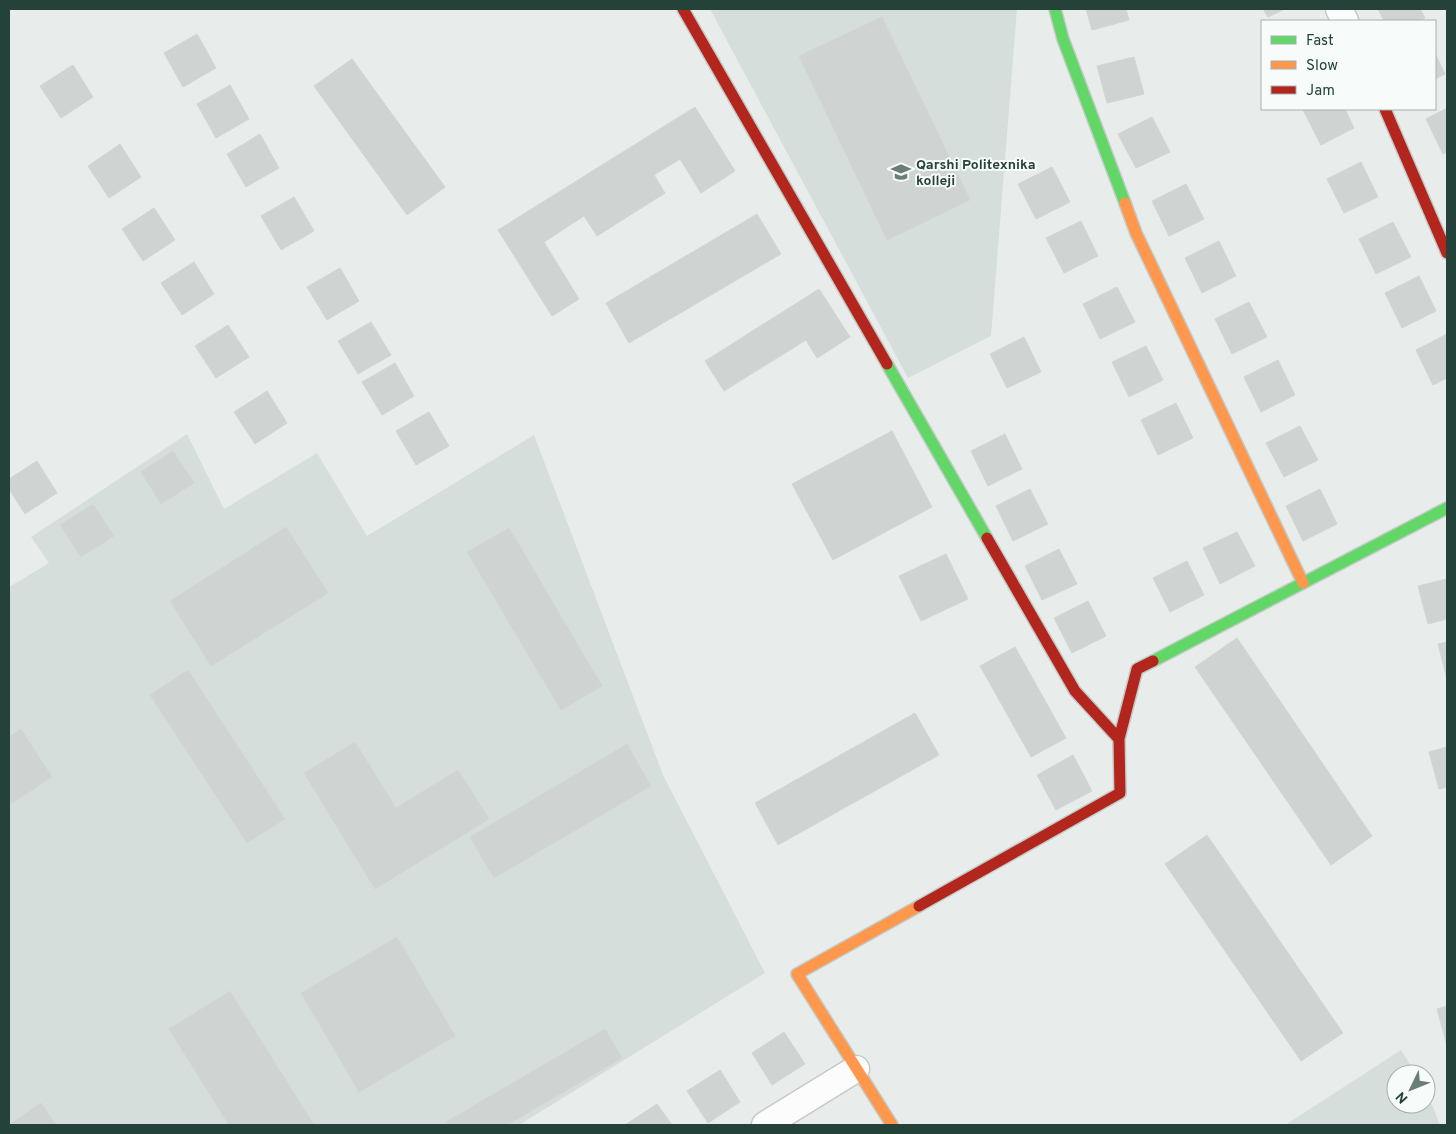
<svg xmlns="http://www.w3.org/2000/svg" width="1456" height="1134" viewBox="0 0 1456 1134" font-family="Overpass,sans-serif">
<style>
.built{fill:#d6dedb}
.building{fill:#cfd4d2;stroke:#d1d6d4}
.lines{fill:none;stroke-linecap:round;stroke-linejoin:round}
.street-casing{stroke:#c5cac8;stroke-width:29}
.fast-casing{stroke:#c3cbc8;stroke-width:14}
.slow-casing{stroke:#c3cbc8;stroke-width:14}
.jam-casing{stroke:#c3cbc8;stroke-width:14}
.street{stroke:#fcfcfc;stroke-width:26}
.fast{stroke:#63d668;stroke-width:11}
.slow{stroke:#ff974d;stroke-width:11}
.jam{stroke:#b3261e;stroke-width:11}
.labels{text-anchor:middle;stroke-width:4;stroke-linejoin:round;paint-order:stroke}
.poi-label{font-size:14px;font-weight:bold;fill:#24423a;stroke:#f7fbf9;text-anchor:start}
</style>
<rect width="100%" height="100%" fill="#e8edeb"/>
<path class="built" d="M710,9H1017L991,336L908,378Z
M187,434L224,509L317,453L367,536L534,435L663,775L765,973L519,1125H9V587L49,563L31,537Z
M1401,1050L1416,1074H1396V1104H1426V1089L1440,1125H1285Z"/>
<path class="building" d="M1086,9H1126L1129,20L1092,30Z
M1263,9H1285L1268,17Z
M1378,9H1420L1425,18L1418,21H1384Z
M882,17L970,200L887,240L799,56Z
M197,34L216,68L183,87L164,53Z
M1435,53L1445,74L1435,79Z
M1134,57L1144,94L1107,103L1097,66Z
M352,59L445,187L407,215L314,86Z
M73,65L93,97L61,118L40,86Z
M230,85L249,119L216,138L197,104Z
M695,107L735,171L701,193L680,159L654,175L665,193L597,236L584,216L544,242L579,299L552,316L498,230Z
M1447,108V152L1443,154L1426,119Z
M1306,109H1345L1354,128L1321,145L1303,110Z
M1152,117L1170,152L1136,168L1118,134Z
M260,134L279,168L246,187L227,154Z
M120,144L141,177L109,198L88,166Z
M1361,162L1378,197L1344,213L1327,179Z
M1052,167L1070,202L1036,219L1018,184Z
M1186,184L1204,219L1169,236L1152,201Z
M294,197L314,231L281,250L261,216Z
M154,208L175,240L143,261L122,229Z
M757,214L781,254L629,343L606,303Z
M1081,221L1098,256L1064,273L1046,238Z
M1393,222L1411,257L1376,274L1359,239Z
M1219,241L1236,276L1202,293L1185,258Z
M194,262L214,294L182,315L161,283Z
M340,268L359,301L327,320L307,287Z
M1419,276L1436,311L1402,328L1385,293Z
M1117,287L1135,322L1100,339L1083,304Z
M819,289L850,337L817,358L806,340L724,391L705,361Z
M1249,302L1267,337L1232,354L1215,319Z
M371,322L391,355L358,374L338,341Z
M228,325L249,357L216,378L195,346Z
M1447,334V378L1433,385L1416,350Z
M1024,337L1041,372L1007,388L990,354Z
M1146,346L1163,380L1129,397L1112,362Z
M1278,360L1295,395L1261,412L1244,377Z
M395,363L414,396L382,415L362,382Z
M267,391L287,423L255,444L234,412Z
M1176,403L1193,438L1158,455L1141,420Z
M429,412L449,446L416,465L396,431Z
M1300,426L1318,460L1284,477L1266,443Z
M892,431L932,507L833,560L792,484Z
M1005,434L1022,469L988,486L971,451Z
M173,451L194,483L161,504L141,472Z
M37,461L57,493L25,514L9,489V479Z
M1030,489L1048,524L1013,541L996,506Z
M1320,489L1337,524L1303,541L1286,506Z
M93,504L114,536L81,557L60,525Z
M286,527L328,593L211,666L170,601Z
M509,528L602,686L561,710L467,552Z
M1237,532L1255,566L1220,584L1203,548Z
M1059,549L1077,584L1042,600L1025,566Z
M946,554L968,599L921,621L899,576Z
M1187,561L1204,595L1170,612L1153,578Z
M1447,579V619L1428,624L1418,586Z
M1088,601L1106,636L1072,653L1054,618Z
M1237,638L1372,836L1331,865L1195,667Z
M1447,642V679L1438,644Z
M1015,647L1066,738L1031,757L980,666Z
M188,670L285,819L247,843L150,695Z
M915,713L939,755L778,845L755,803Z
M21,729L52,777L9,805V737Z
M355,742L396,808L458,770L489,819L375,889L304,773Z
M627,744L651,786L494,878L470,837Z
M1447,747V787L1439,789L1429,752Z
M1073,755L1092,791L1056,810L1037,775Z
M1207,835L1343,1033L1301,1061L1165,864Z
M397,937L455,1036L359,1092L301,993Z
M230,991L314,1125H229L169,1029Z
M1447,1006V1046L1437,1009Z
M605,1029L622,1058L507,1125H448L446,1122Z
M784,1032L805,1064L772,1085L752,1053Z
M720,1070L740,1102L708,1123L687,1091Z
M41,1103L56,1125H9Z
M657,1104L672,1125H625Z"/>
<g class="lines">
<defs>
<path id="street" d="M1339,9L1345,21
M765,1125L856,1069"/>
<path id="fast" d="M1055,9L1063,39L1125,203
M887,364L987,538
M1153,661L1447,508"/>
<path id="slow" d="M1125,203L1136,233L1303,583
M892,1125L797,974L919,906"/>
<path id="jam" d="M683,9L887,364
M1385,109L1447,253
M987,538L1075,691L1119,739
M919,906L1120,793L1119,739L1137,669L1153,661"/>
</defs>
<use href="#street" class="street-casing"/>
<use href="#fast" class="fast-casing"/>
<use href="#slow" class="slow-casing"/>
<use href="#jam" class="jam-casing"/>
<use href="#street" class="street"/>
<use href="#fast" class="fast"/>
<use href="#slow" class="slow"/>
<use href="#jam" class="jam"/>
</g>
<defs>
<symbol id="university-bare" viewBox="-9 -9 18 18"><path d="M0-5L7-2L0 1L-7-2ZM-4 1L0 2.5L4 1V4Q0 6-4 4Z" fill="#697e78" stroke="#f7fbf9" stroke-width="2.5" paint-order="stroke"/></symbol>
</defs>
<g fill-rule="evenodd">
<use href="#university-bare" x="887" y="158" width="28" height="28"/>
</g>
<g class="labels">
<g class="poi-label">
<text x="916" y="169">Qarshi Politexnika<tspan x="916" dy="16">kolleji</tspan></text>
</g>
</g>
<rect width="1456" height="1134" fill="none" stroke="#24423a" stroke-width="20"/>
<rect x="1261" y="20" width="175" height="90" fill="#f7fbf9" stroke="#a3b1ad"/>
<rect x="1271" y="36" width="25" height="8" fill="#63d668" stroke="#a3b1ad"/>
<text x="1306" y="45" font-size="15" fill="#24423a">Fast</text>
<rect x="1271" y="61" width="25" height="8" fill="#ff974d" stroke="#a3b1ad"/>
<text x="1306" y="70" font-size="15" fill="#24423a">Slow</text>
<rect x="1271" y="86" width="25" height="8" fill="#b3261e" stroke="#a3b1ad"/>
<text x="1306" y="95" font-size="15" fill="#24423a">Jam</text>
<g transform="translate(1411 1089) rotate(227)"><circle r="24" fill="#f7fbf9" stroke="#a3b1ad"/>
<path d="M0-4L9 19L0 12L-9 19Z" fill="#697e78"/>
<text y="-8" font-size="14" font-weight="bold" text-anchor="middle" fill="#24423a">N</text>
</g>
</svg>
